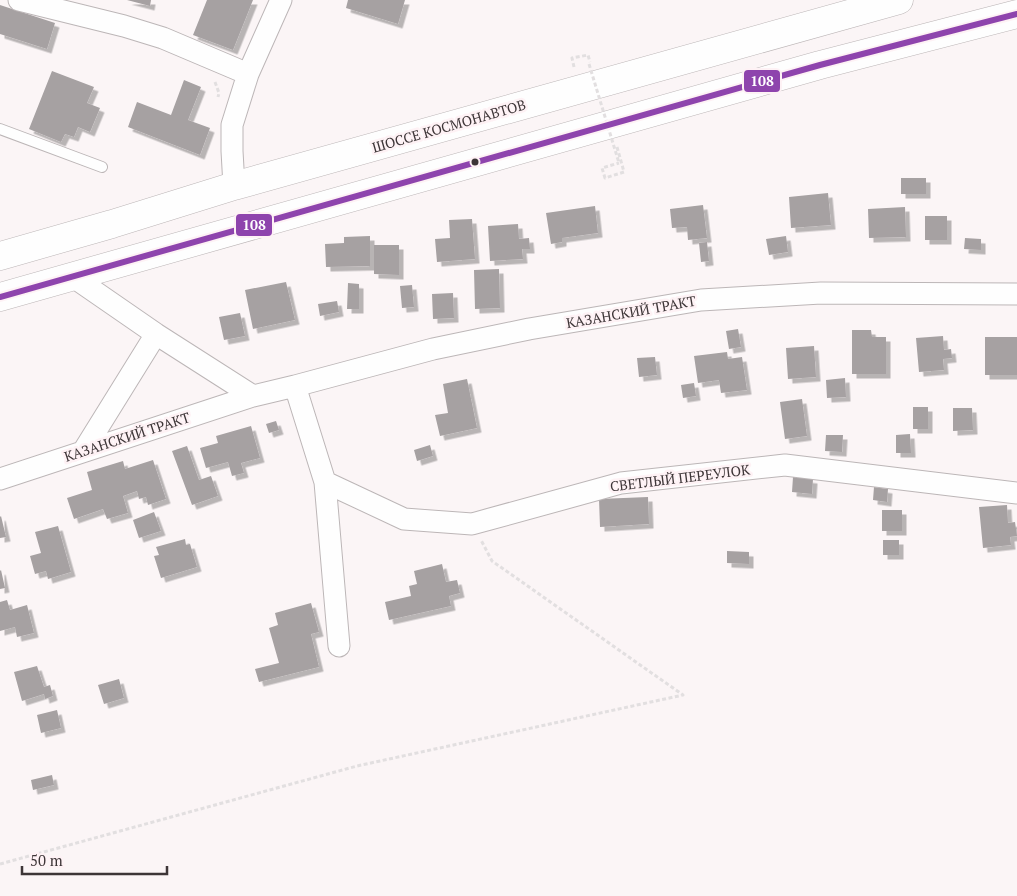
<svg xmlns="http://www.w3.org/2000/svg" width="1017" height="896" viewBox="0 0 1017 896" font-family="'PT Serif',serif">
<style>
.building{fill:#a6a1a2;filter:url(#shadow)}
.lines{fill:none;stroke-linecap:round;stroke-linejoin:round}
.service-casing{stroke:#bcb6b7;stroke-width:12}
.minor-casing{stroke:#bcb6b7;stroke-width:23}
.primary-casing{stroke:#bcb6b7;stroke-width:29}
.path{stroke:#e2dfe0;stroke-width:3;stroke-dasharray:4 2.5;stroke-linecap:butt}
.service{stroke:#fefefe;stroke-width:10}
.minor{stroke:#fefefe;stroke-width:21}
.primary{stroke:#fefefe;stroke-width:28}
.path-bridge{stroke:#e2dfe0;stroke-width:3;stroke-dasharray:4 2.5;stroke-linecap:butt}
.bus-1-casing{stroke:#fef2f5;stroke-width:10}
.bus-1{stroke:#8e44ad;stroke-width:6}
.bus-dot{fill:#3d3537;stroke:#fef2f5;stroke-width:2}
.labels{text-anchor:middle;stroke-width:5;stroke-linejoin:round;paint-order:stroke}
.street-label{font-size:14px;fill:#3d3537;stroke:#fef2f5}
.line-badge{stroke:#fef2f5;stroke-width:2}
.badge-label{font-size:14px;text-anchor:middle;font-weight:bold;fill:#fff}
</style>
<defs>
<filter id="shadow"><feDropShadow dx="4.5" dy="4.5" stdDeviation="0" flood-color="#0004"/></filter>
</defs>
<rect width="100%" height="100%" fill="#fbf5f6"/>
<path class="building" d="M127,0H151L150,6Z
M207,0H253L233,50L193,35Z
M348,0H405L398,24L346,8Z
M0,5L55,23L47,49L0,34Z
M52,71L94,87L87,103L100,108L90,132L78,127L74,137L65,134L61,142L29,129Z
M184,80L201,87L188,120L210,128L200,155L128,127L137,102L171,115Z
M901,178H926V194H901Z
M828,193L831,225L791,228L789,197Z
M703,205L707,238L688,240L687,227L672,228L670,209Z
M595,206L598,233L562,238V242L551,244L546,213Z
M905,207L906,237L869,238L868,209Z
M925,216H947V240H925Z
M472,219L475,259L437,262L435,239L450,238L449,220Z
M518,224L519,239L529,238L530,249H522L523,259L490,261L488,226Z
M370,236V266L326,267L325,244L344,243V237Z
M786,236L788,252L769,255L766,239Z
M965,238L981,239V250L964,249Z
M707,242L709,261L701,262L699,243Z
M374,245H399V275L374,274Z
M499,269L500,308L475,309L474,270Z
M286,282L295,320L253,329L245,290Z
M348,283L359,284V309H347Z
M412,285L414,307L402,308L400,286Z
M453,293L454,318L433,319L432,294Z
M337,301L339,312L320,316L318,304Z
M240,313L245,336L224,340L219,317Z
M738,329L741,347L729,349L726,331Z
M852,330H871L872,337H886V374H852Z
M943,336L944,350L951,349L952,358L943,359L944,370L919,372L916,338Z
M985,337H1017V375H985Z
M814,346L816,377L788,379L786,348Z
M727,352L728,359L742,357L747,390L721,393L719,380L698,383L694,356Z
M655,357L657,375L639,377L637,358Z
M845,378L846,397L827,398L826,380Z
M467,379L477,428L440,436L435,415L448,413L443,384Z
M694,383L696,396L683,398L681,385Z
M802,399L807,436L785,439L780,402Z
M913,407H928V429H913Z
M953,408H972L973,430L953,431Z
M276,421L279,430L269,433L266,424Z
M251,426L260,458L241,463L244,473L232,476L228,462L206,468L200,448L218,443L216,436Z
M910,434L911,453H896V435Z
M826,435H843L842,452L825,451Z
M430,445L433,456L417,461L414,450Z
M187,446L199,480L211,476L218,496L192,505L172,451Z
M153,460L166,499L148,505L146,497L139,499L137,491L123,496L128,513L107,519L103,509L74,519L67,498L92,490L87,472L123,461L125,469Z
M793,477L813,479L812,494L792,492Z
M874,487L888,489L887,502L873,500Z
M648,497L649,524L600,527L599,499Z
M1007,505L1008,523L1015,522L1017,536L1010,537L1011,545L983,548L979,507Z
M882,510H902V531H882Z
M154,512L161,531L139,538L133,520Z
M1,516L6,537L0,538V517Z
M58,526L71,572L48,579L46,571L35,574L30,556L41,553L35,532Z
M185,539L186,545L190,544L197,567L161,578L154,556L159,555L156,547Z
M883,540H899V555H883Z
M727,551L749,552V564L727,563Z
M442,564L446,582L457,580L460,593L449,596L451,606L389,620L385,602L411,596L409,586L417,584L414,571Z
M1,570L5,588L0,589V571Z
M7,600L10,610L27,605L34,633L17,637L15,627L0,631V602Z
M311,603L319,632L311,634L319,667L259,682L255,669L279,663L269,628L278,625L275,613Z
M37,666L44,687L50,685L53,696L45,699L44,694L22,701L14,672Z
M119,679L124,698L104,704L98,685Z
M57,710L61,728L41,733L37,715Z
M52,775L54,785L33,790L31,780Z"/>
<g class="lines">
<defs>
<path id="service" d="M0,129L102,167"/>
<path id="minor" d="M19,0L124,26L163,38L248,74
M234,186L232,151V125L248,74L281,0
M72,276L156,334L253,396
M295,386L325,482L404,519L472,524L621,483L785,465L1017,493
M84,450L156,334
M0,479L253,396L295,386L433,349L529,329L701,300L821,293L1017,294
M325,482L339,646"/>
<path id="primary" d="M0,256L112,224L234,186L899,0
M0,297L820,65L1017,14"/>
</defs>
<use href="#service" class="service-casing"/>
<use href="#minor" class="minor-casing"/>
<use href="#primary" class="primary-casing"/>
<path class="path" d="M574,67L572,58L588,55L590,62
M215,82L219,93L218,97
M617,147L624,172L605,178L602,168L619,163
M0,864L357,766L683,695L492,561L481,540"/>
<use href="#service" class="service"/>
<use href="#minor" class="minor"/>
<use href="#primary" class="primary"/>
<path class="path-bridge" d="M589,64L619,163"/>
<defs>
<path id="bus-1" d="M0,297L820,65L1017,14"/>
</defs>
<use href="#bus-1" class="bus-1-casing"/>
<use href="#bus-1" class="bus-1"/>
</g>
<circle class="bus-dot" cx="475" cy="162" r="4.5"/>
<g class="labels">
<g class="street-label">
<text transform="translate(449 126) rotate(-16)" y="5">ШОССЕ КОСМОНАВТОВ</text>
<text transform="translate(631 312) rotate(-10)" y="5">КАЗАНСКИЙ ТРАКТ</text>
<text transform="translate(127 437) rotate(-18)" y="5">КАЗАНСКИЙ ТРАКТ</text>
<text transform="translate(680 478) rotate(-7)" y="5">СВЕТЛЫЙ ПЕРЕУЛОК</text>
</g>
</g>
<g class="line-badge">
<rect x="743" y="69" width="38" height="24" rx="5" fill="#8e44ad"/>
<rect x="235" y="213" width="38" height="24" rx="5" fill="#8e44ad"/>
</g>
<g class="badge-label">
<text x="762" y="86">108</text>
<text x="254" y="230">108</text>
</g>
<path d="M22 866v8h145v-8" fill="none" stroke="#3d3537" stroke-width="2.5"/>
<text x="30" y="866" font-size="15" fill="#3d3537" stroke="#fef2f5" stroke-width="4" paint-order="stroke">50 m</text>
</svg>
